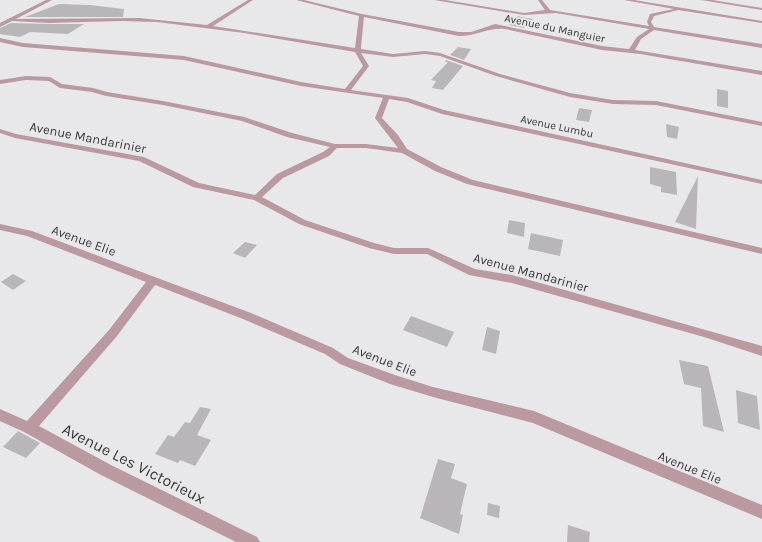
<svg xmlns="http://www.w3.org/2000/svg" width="762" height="542" viewBox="0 0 762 542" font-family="Karla,sans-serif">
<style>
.building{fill:#b9b6b9}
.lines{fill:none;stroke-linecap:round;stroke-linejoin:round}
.minor{fill:#ba99a1;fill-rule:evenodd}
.labels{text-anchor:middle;stroke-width:3.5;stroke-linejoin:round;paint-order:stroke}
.far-street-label{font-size:11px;fill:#39393b;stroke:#e8e8eb}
.street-label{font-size:13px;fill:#39393b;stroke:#e8e8eb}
.near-street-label{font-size:16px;fill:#39393b;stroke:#e8e8eb}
</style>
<rect width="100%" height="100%" fill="#e8e8eb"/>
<path class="building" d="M59,4L90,5L124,9L123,17H25Z
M518,16L521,17L533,19L524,28L509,25Z
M11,23L49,24H84L68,34L30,32L20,37L0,34V28Z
M458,47L471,49L464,60L450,55Z
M446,60L463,66L443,90L432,88L436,81L431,80L448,62H445Z
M717,89L728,91V108L717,106Z
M579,108L592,110L589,122L576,120Z
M666,124L679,127L677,139L667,137Z
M650,167L676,172L677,195L661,192V187L650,184Z
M698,176L696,229L675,222Z
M509,220L525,223L524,237L507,233Z
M531,233L563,240L560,256L528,249Z
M245,242L257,245L245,258L233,253Z
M13,274L26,281L13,290L1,282Z
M411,316L454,332L447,347L403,330Z
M487,327L500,331L496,354L482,350Z
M679,360L708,366L724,432L703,426L701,388L684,384Z
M736,390L757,396L760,430L738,423Z
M200,407L211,409L197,435L211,440L195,466L180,460L178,463L155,454L168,435L174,437L185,422L190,423Z
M18,431L40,443L26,458L3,447Z
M438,459L455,464L451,478L467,484L460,514L463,515L459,534L420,518Z
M488,503L500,506L499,518L487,515Z
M568,525L590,532L589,542H567Z"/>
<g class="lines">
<path class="minor" d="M46,0H52L16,19L139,18L207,25L248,0H253L213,26L355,48L359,16L296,0H304L362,14L459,32H471L495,24L602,46L629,49L637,37L649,29L556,13L524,15L434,0H445L524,13L545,10L538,0H542L550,10L649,26L647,22L650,14L674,9L624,0H634L762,21V23L678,10L654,16L651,22L654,27L762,44V48L654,30L641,39L635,50L762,71V75L640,54L602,50L505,29C489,27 476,36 459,36L364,17L361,47V49L393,54L425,51L440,53L500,74L570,93L613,100L656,101L762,122V126L656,105L613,104L570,97L496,76L440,56L425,54L393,57L361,53L369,66L351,90L408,98L444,110L762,180V184L442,114L407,102L389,99L382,118L398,135L407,149L441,167L473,180L762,248V254L467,184L435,171L402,153L366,148H337L329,156L283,178L262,197L305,220L374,243L394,248H428L475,269L512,275L762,346V356L704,337L512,283L469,275L427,254H394L369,248L299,224L254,200L193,187L139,161L15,138L0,133V129L16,134L144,157L199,183L255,195L277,174L323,152L330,147L287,137L242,121L163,105L106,96L92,92L60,88L49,81L26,80L0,84V80L26,76L50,77L62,84L93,88L107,92L163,101L244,117L292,133L335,144H366L398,148L375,118L383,98L301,86L184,60L23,47L0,42V38L23,43L184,56L301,82L345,89L363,66L355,52L244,33L157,22L121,21L49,23L12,21L0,27V23Z
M701,0H712L762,8V10Z
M0,224L32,231L251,313L333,348L348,358L395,375L433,387L534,411L762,505V519L533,423L433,397L390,384L340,364L325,354L243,319L155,285L117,336L39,426L111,465L257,537L260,542H236L101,475L24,432L0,421V409L27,421L109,330L146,282L27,236L0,230Z"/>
</g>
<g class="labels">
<g class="far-street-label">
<text transform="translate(555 28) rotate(12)" y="4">Avenue du Manguier</text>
<text transform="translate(557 126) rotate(12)" y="4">Avenue Lumbu</text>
</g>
<g class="street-label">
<text transform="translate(88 137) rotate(11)" y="5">Avenue Mandarinier</text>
<text transform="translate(84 240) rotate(20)" y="5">Avenue Elie</text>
<text transform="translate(531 272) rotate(15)" y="5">Avenue Mandarinier</text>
<text transform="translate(385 360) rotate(21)" y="5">Avenue Elie</text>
<text transform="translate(690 467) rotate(22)" y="5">Avenue Elie</text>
</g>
<g class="near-street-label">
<text transform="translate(134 463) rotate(27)" y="6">Avenue Les Victorieux</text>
</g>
</g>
</svg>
